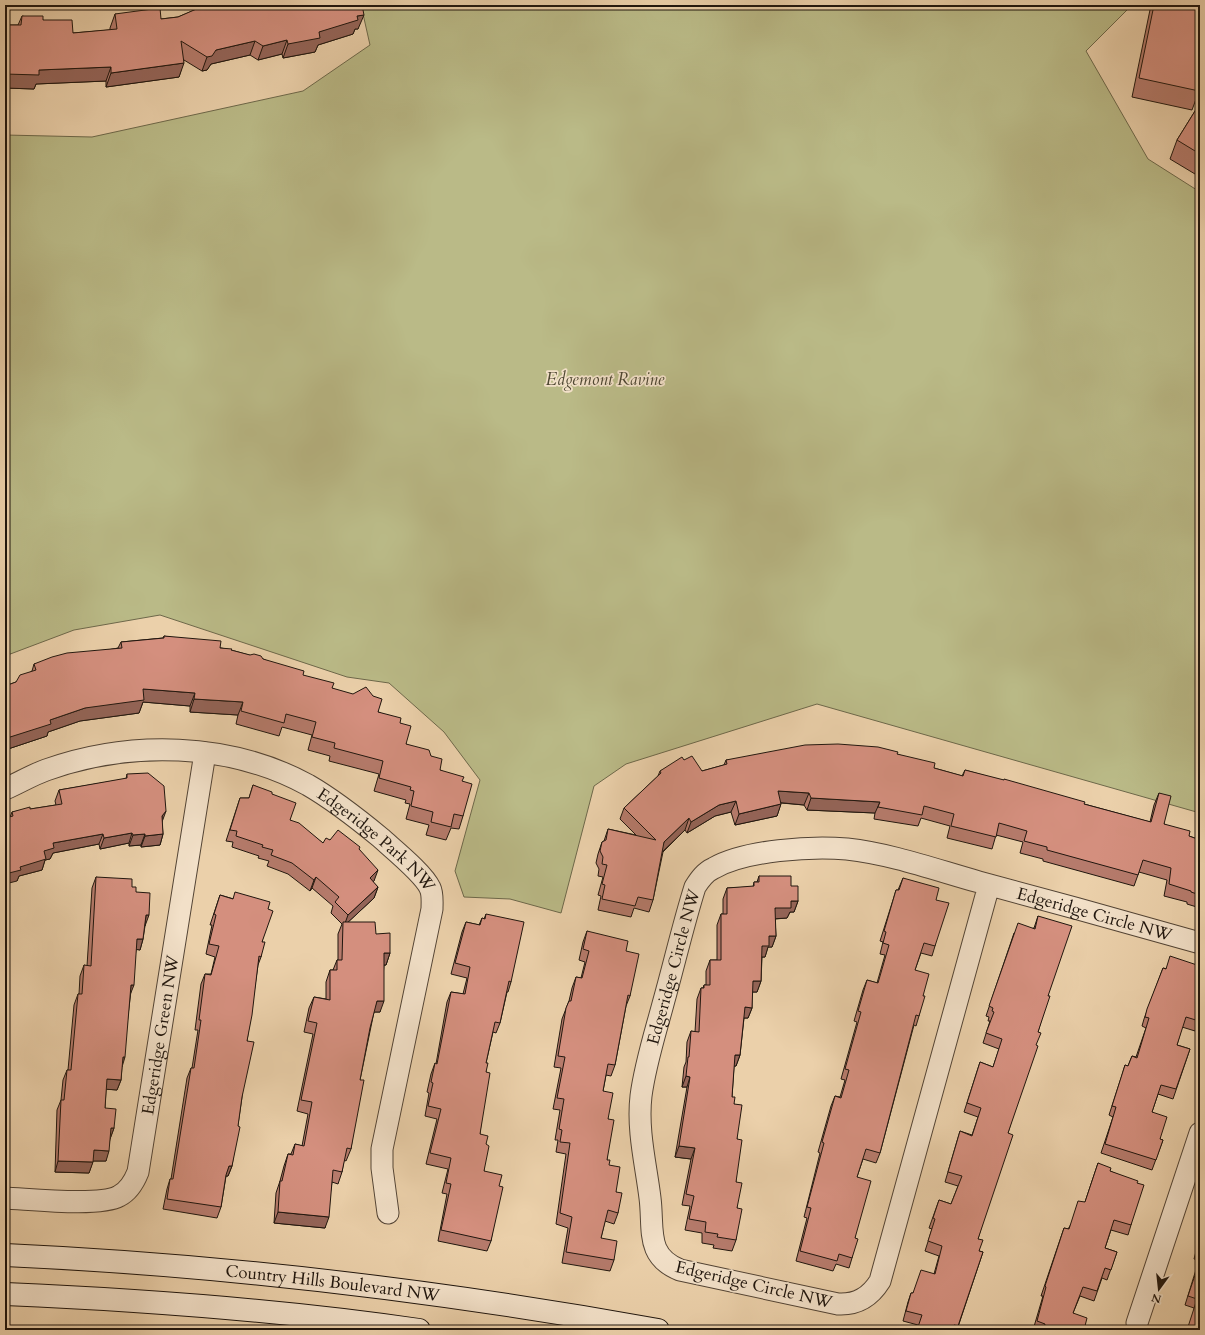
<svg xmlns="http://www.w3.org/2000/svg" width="1205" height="1335" viewBox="0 0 1205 1335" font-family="Cardo,serif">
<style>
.green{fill:#baba87;stroke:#6d684a}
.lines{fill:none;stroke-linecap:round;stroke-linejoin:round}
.minor-casing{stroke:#534435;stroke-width:23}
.secondary-casing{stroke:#20160e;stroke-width:24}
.minor{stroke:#f2e0c8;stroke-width:21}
.secondary{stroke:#f2e0c8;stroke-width:22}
.wall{fill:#b67b6c;stroke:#20160e}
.shaded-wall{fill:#946458;stroke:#20160e}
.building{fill:#d48f7e;stroke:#20160e}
.labels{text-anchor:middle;stroke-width:3.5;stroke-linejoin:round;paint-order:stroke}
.park-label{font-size:17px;font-style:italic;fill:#4e4732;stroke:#f2e0c8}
.street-label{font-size:17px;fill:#20160e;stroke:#f2e0c8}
</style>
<rect width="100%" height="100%" fill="#ebd0aa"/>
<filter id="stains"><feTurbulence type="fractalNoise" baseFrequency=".005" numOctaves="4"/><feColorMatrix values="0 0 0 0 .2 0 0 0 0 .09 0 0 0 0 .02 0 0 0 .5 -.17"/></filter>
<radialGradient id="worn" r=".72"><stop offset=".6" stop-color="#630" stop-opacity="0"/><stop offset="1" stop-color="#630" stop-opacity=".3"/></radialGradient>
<path class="green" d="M361,5H1132L1086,51L1148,159L1200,192V813L817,704L626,764L594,786L561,913L510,899L464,897L455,871L480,780L444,732L389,683L347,677L160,615L74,630L5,656V135L92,137L303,91L370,45Z"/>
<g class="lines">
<defs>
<g id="minor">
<path id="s1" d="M5,789C19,783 32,775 46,770C130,740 229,742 308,785C334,800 358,819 381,838C393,849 424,874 430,888C433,894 432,902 432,909L382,1149V1168L388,1213"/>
<path id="s2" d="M989,885L880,1281C870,1297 857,1305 838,1304L680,1270C645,1256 654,1229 650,1198C646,1165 637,1130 641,1096C645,1065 655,1034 663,1004C674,965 683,925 695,887C700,879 705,872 714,868C746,850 811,846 847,849C892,854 936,870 979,882C1053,902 1126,922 1200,943"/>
<path id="s3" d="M5,1198C30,1199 100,1207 119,1196C129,1191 134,1182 138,1172L205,753"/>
<path d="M1137,1323L1200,1133"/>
</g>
<g id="secondary">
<path id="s4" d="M5,1255C225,1265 442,1291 658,1330"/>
<path d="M5,1294C144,1300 282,1310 419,1330"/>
</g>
</defs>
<use href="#minor" class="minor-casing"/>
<use href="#secondary" class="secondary-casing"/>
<use href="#minor" class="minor"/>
<use href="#secondary" class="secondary"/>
</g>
<path class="wall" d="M198,5H362L358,29H355L353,34L318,45L315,52L283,58L282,54L258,60L250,55L211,64L207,70L202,71L184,60L179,77L106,87V81L36,84L34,89L5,88V25H18L22,16L43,20L73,33L110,30V28L115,14L161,19L178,17L197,9Z
M1151,5H1200L1199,91L1192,110L1132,97Z
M1200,103V177L1170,159L1177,140Z
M164,636L231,650L263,659L332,688L400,723L406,744L431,756L440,770L462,781L463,816L459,829L451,828L446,840L426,835L429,825L406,819L410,804L405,803L406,800L374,791L379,774L329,761L330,756L308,750L312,735L282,727L279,736L236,724L238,715L190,712V706L143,702L139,713L80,721L48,732L47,736L5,750V751V686L16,682L32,671L34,664L118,648L121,642L163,638Z
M897,754L934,768L962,776L965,770L1084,804L1150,822L1154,805L1159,793L1164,824L1189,836L1200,840V908L1187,904V902L1164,896L1167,880L1139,872L1134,886L1043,861V859L1020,853L1023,842L996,835L992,849L947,838L950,826L921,818L918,826L874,819L875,813L807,810L804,805L781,803L777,816L735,825L731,812L715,816L687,833L685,830L663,852L653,900L649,912L634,908L631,917L598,910L601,896L598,895L603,877L598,876L599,869L596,863L598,854L602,842L604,841L608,829L636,835L620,819L624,808L658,776L660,771L684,760L702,771L724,765L726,760Z
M127,774L162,822L163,834L160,845L141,847V845L129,846V843L100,849L99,844L53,853L50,859L45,860L42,870L19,876L17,881L10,817L12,812L56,805L55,801L59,790L126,779Z
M253,785L272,794L290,820L323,843L330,840L359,849L374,881L373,882L378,887L374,898L348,922L376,934L390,953L386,965H384L380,1012H374L360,1080L351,1149L346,1161L344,1160L342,1172L338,1184L332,1182L325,1228L274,1223L276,1193L280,1181L284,1166L288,1154H291L295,1144L302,1146L308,1114L297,1111L313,1034L304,1032L309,1008L314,997L326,999V982L330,970H333L337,960H338V934L342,924L331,913L333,906L312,888L310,891L288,874L267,866L269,861L258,858L259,856L232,847L233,842L226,841L240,798H249Z
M759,876L791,886L798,901L794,912H790L787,918L775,919L776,936L772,947H768L765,957H762L761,981L757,992H752V1008L748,1018H744L740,1055L736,1066H734L732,1097L734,1104L737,1139L736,1182L737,1208L736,1240L732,1251L713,1248L714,1245L702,1243V1233L685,1230L690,1206L682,1205L691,1159L675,1157L687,1087H682L684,1067L686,1062L687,1042L691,1031L695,1032L697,999L701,988H703L704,985H706V971L710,960H717V925L721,914H723V899L727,888L753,887L754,882H757Z
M96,877L132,887L136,892L145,926L143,939L140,950L136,949L122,1066L121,1080L117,1090L106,1089L105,1108L114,1128L110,1139L106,1161H93L89,1173L55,1172L57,1110L61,1100L63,1080L67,1070H68L74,1005L78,994H79L80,976L84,965L87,966L92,888Z
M903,878L936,900L935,946L932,956L921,953L915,970L923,996L919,1016L916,1026L914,1025L880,1153L876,1163L863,1159L857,1177L855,1238L852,1258L849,1268L836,1264L833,1271L796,1261L807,1218L804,1217L820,1153L818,1152L831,1106L835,1096L840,1097L845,1080L841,1079L857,1022L854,1021L863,990L867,980L877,983L885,955L880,954L883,942L880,941L893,900L896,890H898Z
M220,895L268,909L262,942L261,957L258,965L247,1041L242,1097L232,1166L228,1176H226L221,1207L217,1218L163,1209L167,1189L170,1179H171L187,1078L191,1068H192L198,1030H195L201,984L205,974H211L215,957L206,954L212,925H210Z
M486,914L511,982L508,992H507L500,1023L496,1033L493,1032L486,1063V1072L480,1134L486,1144L484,1171L499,1186L491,1241L487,1251L438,1241L447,1194L442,1193L448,1169L426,1164L437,1119L425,1116L429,1093L427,1092L431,1074L435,1063L436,1064L447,1002L451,992L463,994L467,978L451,974L462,932L466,922L479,925L482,918L484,919Z
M1038,916L1048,996L1038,1032L1008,1133L978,1239L979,1251L983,1252L957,1330H917L918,1325L903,1321L908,1302L911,1293H913L934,1274L939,1256L925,1251L932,1229L929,1228L939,1200L951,1204L958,1186L945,1182L957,1141L960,1131L972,1135L978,1117L964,1112L980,1062L993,1067L999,1049L983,1043L990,1021H988L989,1017L986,1016L1014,933L1034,928Z
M587,931L626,951L630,996L626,1006L615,1065L611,1076L606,1075L603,1091L608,1119L607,1160L616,1192L618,1213L614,1224L605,1221L601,1238L614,1260L610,1271L562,1263L568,1228L556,1224L566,1154L556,1152L558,1140H555L560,1110L553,1109L561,1068L554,1067L562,1019L569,1001L572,988L576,977L581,978L585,962L579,960L583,942Z
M1163,968L1199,976L1200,1018L1195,1031L1182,1027L1177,1045L1190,1049L1173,1099L1158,1094L1152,1112L1160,1139L1163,1140L1152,1170L1101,1153L1113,1117L1109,1115L1122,1075L1125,1065L1128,1066L1132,1056L1136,1057L1146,1028L1142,1026L1144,1019Z
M1098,1163L1110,1171L1137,1183L1131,1225L1128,1235L1111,1230L1105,1248L1117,1252L1107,1280L1102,1278L1094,1301L1080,1296L1073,1313L1084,1330H1033L1043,1296H1041L1064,1228L1068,1229L1085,1202Z
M1200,1236V1330L1194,1308L1185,1305L1199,1260L1194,1259Z"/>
<path class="shaded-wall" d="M364,15L358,29H355L353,34L318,45L315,52L283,58L288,44L319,32L357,16Z
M287,40L282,54L258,60L263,46Z
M255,41L250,55L211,64L207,70L202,71L207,57L216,50Z
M184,63L179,77L106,87L111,73Z
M111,67L106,81L36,84L34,89L5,88V74L39,70Z
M143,689L195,693L190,706L143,702L139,713L80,721L48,732L47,736L5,750V751V743L7,738L50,720L85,708Z
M194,699L243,702L238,715L190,712Z
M778,791L809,793L804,805L774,802Z
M811,798L880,802L875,813L807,810Z
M736,801L731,812L715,816L687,833L691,822L719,805Z
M781,804L777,816L735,825L739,814Z
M166,811L162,822V816Z
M689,818L685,830L660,854L664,842Z
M132,833L129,843L100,849L104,838Z
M103,834L99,844L53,853L50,859L45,860L42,870L19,876L17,881L5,884V874L20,867L44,851L53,843Z
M145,834L141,845L129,846L133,835Z
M163,834L160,845L141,847L145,836Z
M378,870L374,881L366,889L370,878Z
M316,877L312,888L310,891L314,880Z
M378,887L374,898L344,926L348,915Z
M791,901H798L794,912H790L787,918L771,919L775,908Z
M146,915H149L145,926Z
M769,936H776L772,947H768L765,957H758L762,946Z
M137,939H143L140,950L133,949Z
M384,953H390L386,965H380Z
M753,981H761L757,992H749Z
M131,985H134L130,995Z
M377,1001H384L380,1012H373Z
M745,1007L752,1008L748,1018H741Z
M735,1055H740L736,1066H731Z
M123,1057H125L122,1067Z
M686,1076L690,1077L687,1087H682Z
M107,1079L121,1080L117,1090L103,1089Z
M111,1128H114L110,1139H107Z
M679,1146L695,1148L691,1159L675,1157Z
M94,1150L109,1151L106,1161H90Z
M58,1161L93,1162L89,1173L55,1172Z
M229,1166H232L228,1176H225Z
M278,1212L329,1217L325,1228L274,1223Z"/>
<path class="building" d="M201,5H362L364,15L357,16L358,20L319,32L320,38L288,44L287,40L263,46L255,41L216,50L212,56L207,57L181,41L184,63L111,73V67L39,70V75L5,74V25H21L22,16H43V20H72L73,33L117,29L115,14L160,8L161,19L178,17L201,7Z
M1154,5H1200V87L1199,91L1139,78Z
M1200,103V154L1177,140Z
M164,636L221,641L220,648L232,649L231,650L250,655L254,654L261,656L263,659L304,671L303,675L334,683L332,688L353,694L366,687L373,696L382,699L378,712L401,718L400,723L411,726L406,744L429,750L431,756L442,759L440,770L464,777L462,781L472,784L463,816L454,814L451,827L431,822L433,812L411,806L414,791L410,790L411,787L379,778L383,761L334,748L335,743L312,737L316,722L286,714L284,723L241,711L243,702L194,699L195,693L143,689L144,700L85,708L50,720L51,724L7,738L9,741L5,743V686L16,682L20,675L36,670L34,664L52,657L67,653L122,648L121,642L164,638Z
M838,744L878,747L898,752L897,754L935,763L934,768L963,776L965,770L1004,780V779L1085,802L1084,804L1151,822L1159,793L1171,796L1164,824L1190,831L1189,836L1200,840V895L1191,892V891L1169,884L1171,868L1143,860L1138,875L1047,850V847L1024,841L1027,831L999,823L996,837L951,826L954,814L924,806L922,815L878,807L880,802L811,798L809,793L778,791L781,804L739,814L736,801L719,805L691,822L689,818L664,842L653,900L638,897L635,906L602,899L605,885L602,884L607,865L602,864L603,857L600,851L602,842L606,840L608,829L656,840L624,808L661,773L660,771L682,757L684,760L692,756L702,771L727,764L726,760L805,745Z
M148,773L164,786L166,811L162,816L163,834L145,836V834L133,835L132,833L104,838L103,834L53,843L54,848L44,851L46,859L20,867L21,870L5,874V818L13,816L12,812L30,807V809L62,804L59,790L127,778V774Z
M253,785L272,792V794L296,803L290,820L299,823L323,843L326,838L330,840L338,830L360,847L359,849L378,870L370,878L378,887L348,915L335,902L339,897L316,877L314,880L292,863L271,855L273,850L262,847L263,845L236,836L237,831L230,830L240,798H249Z
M759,876H791V886H798V901H791V908H775L776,936H769V946H762L761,981H753L752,1008L745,1007L740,1055H735L732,1097H735L734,1104L742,1105L737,1139L742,1140L736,1182L742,1183L737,1208L742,1209L736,1240L717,1237L718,1234L705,1232L706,1222L689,1219L694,1196L686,1194L695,1148L679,1146L690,1077L686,1076L688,1057H689L691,1031L699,1032L701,988H704V985H710V960H721V914H727V888L754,886V882H759Z
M96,877L132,879V887H136V892L150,893L149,915H146L143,939H137L134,985H131L125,1057H123L121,1080L107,1079L105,1108L116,1109L114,1128H111L109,1151L94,1150L93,1162L58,1161L61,1100H64L67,1070H71L78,994H82L84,965L91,966Z
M903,878L939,888L936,900L949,903L935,946L924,943L915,970L929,974L923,996H925L919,1016L916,1015L880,1153L866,1149L857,1177L871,1181L855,1238L858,1239L852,1258L839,1254L837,1261L800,1251L811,1208L807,1207L824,1143L822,1142L835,1096L841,1098L849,1070L845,1069L861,1012L858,1011L867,980L878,983L889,945L883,943L886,932L884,931L896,890H899Z
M235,892L270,902L268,909L273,911L262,942H265L261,957L259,956L252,1015L247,1041L254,1042L242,1097L238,1126L240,1127L232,1166H229L226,1175L221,1207L167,1199L170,1179H173L191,1068H194L201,1020H199L205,974L211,975L219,946L209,944L216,915L214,914L220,895L233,899Z
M486,914L524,922L511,982L509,981L500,1023L495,1022L486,1063H488L486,1072L490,1073L480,1134L488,1136L486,1144L489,1146L484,1171L502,1175L499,1186L503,1187L491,1241L441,1230L451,1184L446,1183L451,1158L430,1153L441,1109L428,1106L433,1083L431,1082L435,1063L437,1064L451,992L465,994L470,967L455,963L466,922L480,925L482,918L485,919Z
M1038,916L1072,926L1048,996H1050L1038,1032L1041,1033L1036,1045L1038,1046L1008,1133L1013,1135L978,1239L983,1240L979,1251L983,1252L958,1326L954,1325L953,1330H930L918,1327L922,1315L906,1311L911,1293H913L921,1270L935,1274L942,1246L928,1241L935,1219L933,1218L939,1200L951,1204L962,1176L948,1172L960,1131L972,1136L981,1108L967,1103L980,1062L993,1067L1002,1039L986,1033L994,1012L992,1011L993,1008L989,1006L1018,923L1035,929Z
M343,922H375L376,934L390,933V953H384V1001H377L370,1028L360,1080H364L351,1149L347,1148L342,1172L333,1170L329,1217L278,1212L280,1181H282L288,1154L293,1155L295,1144L304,1146L312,1102L301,1100L317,1023L308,1021L314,997L330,1000V970H337V960H342Z
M587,931L628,941L626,951L639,954L630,996L628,995L615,1065L608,1064L603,1091L613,1093L608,1119L614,1120L607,1160H610L609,1165L620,1167L616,1192L622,1193L618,1213L608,1210L601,1238L617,1241L614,1260L566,1252L572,1217L560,1213L570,1143L560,1142L562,1130L559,1129L564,1099L557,1098L565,1057L558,1056L566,1008L569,1001H571L576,977L582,978L589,951L583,949Z
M1170,956L1200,966V972L1199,976H1200V1018L1199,1021L1186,1017L1177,1045L1190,1049L1176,1089L1161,1085L1152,1112L1167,1117L1160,1139L1163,1140L1156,1160L1105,1144L1116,1107L1112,1106L1125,1065L1128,1066L1132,1056L1137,1058L1149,1018L1145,1017L1147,1009L1163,968L1166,969Z
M1098,1163L1111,1168L1110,1171L1138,1181L1137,1183L1144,1185L1131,1225L1114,1220L1105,1248L1117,1252L1111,1270L1105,1268L1097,1291L1083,1287L1073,1313L1087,1318L1084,1330H1044L1045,1324L1037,1321L1046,1287L1045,1286L1064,1228L1069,1229L1078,1201L1085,1202Z
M1200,1239V1250L1197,1249Z
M1200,1260V1330H1187L1197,1299L1188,1296Z"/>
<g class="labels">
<g class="park-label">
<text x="605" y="385">Edgemont Ravine</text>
</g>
<g class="street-label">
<text dy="6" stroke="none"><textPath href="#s1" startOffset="403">Edgeridge Park NW</textPath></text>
<text dy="6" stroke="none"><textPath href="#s2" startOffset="1445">Edgeridge Circle NW</textPath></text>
<text dy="6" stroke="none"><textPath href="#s2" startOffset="943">Edgeridge Circle NW</textPath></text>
<text dy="6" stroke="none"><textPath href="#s3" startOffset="285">Edgeridge Green NW</textPath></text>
<text dy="6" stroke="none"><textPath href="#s4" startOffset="329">Country Hills Boulevard NW</textPath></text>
<text transform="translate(754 1284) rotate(13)" y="6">Edgeridge Circle NW</text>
</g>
</g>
<rect width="1205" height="1335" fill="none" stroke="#ebd0aa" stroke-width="20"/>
<rect x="6" y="6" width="1193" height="1323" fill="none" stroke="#20160e" stroke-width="2"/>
<rect x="10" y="10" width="1185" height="1315" fill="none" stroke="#20160e"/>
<g transform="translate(1159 1289) rotate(195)" stroke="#f2e0c8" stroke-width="3" paint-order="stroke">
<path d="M0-3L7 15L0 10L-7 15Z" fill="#20160e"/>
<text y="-6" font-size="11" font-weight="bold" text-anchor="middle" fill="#20160e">N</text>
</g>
<rect width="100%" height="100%" filter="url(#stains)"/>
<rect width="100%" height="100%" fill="url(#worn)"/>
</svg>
